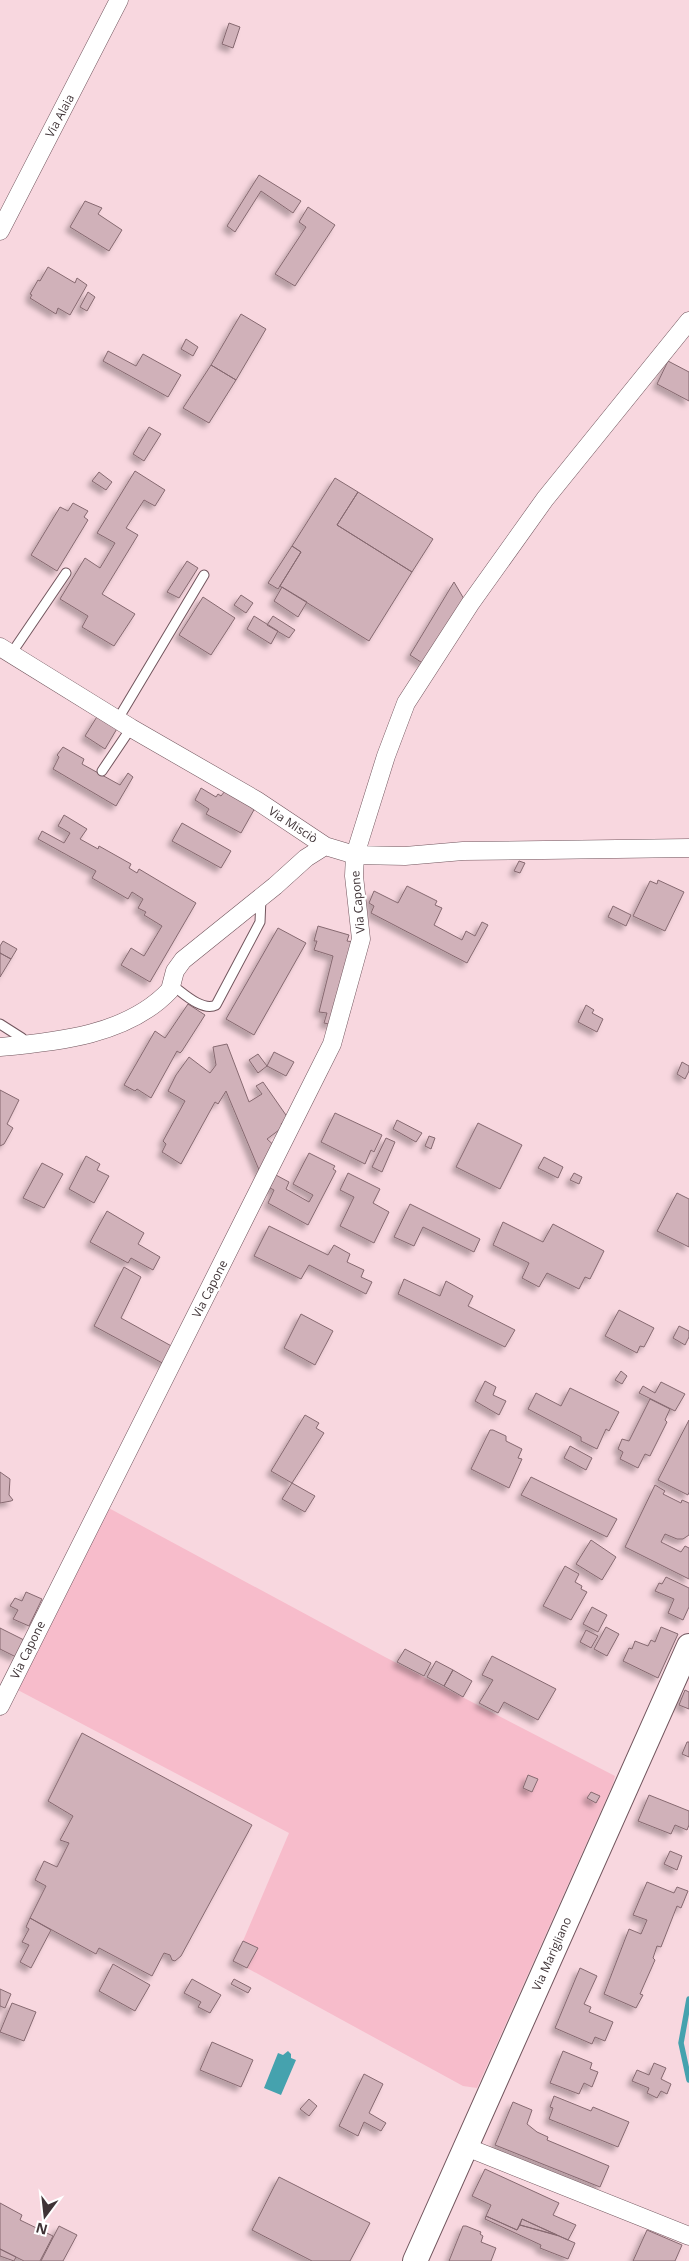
<svg xmlns="http://www.w3.org/2000/svg" width="689" height="2261" viewBox="0 0 689 2261" font-family="'Open Sans',sans-serif">
<style>
.green{fill:#f7bccb}
.water{fill:#45a2ae}
.lines{fill:none;stroke-linecap:round;stroke-linejoin:round}
.stream{stroke:#45a2ae;stroke-width:5.5}
.building{fill:#d0b1b9;stroke:#866970;filter:url(#shadow)}
.lane-casing{stroke:#71555d;stroke-width:11}
.street-casing{stroke:#71555d;stroke-width:19}
.secondary-casing{stroke:#71555d;stroke-width:26}
.lane{stroke:#fff;stroke-width:9}
.street{stroke:#fff;stroke-width:18}
.secondary{stroke:#fff;stroke-width:24}
.labels{text-anchor:middle;stroke-width:4.5;stroke-linejoin:round;paint-order:stroke}
.street-label{font-size:12px;fill:#3f3336;stroke:#fff}
</style>
<defs>
<filter id="shadow"><feDropShadow dx="-4.5" dy="4.5" stdDeviation="2.5" flood-color="#0004"/></filter>
</defs>
<rect width="100%" height="100%" fill="#f8d7df"/>
<path class="green" d="M105,1506L385,1657L615,1776L613,1784L477,2088L463,2086L247,1968L258,1948L243,1941L289,1833L14,1688Z"/>
<path class="water" d="M288,2051L291,2054V2058L296,2060L281,2095L264,2088L278,2053L283,2055Z"/>
<g class="lines">
<path class="stream" d="M689,1999L681,2043L689,2080"/>
</g>
<path class="building" d="M229,23L240,27L233,48L222,44Z
M259,175L301,201L293,213L261,191L235,232L227,226Z
M85,201L102,208L98,214L122,230L109,251L70,227Z
M308,207L335,225L295,286L275,274L306,227L299,222Z
M48,267L75,283L77,278L87,285L70,315L58,308L56,314L30,298L32,295L30,294L38,280L40,281Z
M88,292L95,297L87,311L80,307Z
M241,314L266,329L236,380L211,365Z
M186,339L198,347L193,356L181,349Z
M108,351L136,366L143,354L181,375L168,397L103,361Z
M668,361L689,372V401L657,384Z
M211,365L236,380L209,423L183,408Z
M149,427L161,434L144,461L133,454Z
M135,471L165,490L155,506L144,500L126,528L138,535L102,594L135,614L114,646L82,627L88,616L60,599L85,558L100,568L115,543L97,533Z
M99,472L112,482L106,490L92,481Z
M335,478L358,492L337,525L412,572L369,641L280,586L301,552L292,546Z
M358,492L433,539L412,572L337,525Z
M73,503L88,511L84,517L88,520L57,571L31,555L60,507L68,511Z
M292,546L301,552L278,589L268,583Z
M187,561L198,568L179,598L167,592Z
M454,582L464,599L424,664L410,655Z
M282,587L307,602L298,617L274,601Z
M241,595L253,603L246,613L234,605Z
M203,597L235,618L211,655L179,635Z
M254,616L278,631L271,644L247,629Z
M273,616L295,630L289,638L267,625Z
M98,715L118,727L105,749L85,736Z
M63,747L84,759L82,764L120,785L128,773L133,777L116,806L53,769L59,757L57,755Z
M201,788L216,797L218,794L221,796L225,791L255,808L241,833L206,814L209,809L195,800Z
M64,815L87,829L80,839L98,849L99,846L131,864L129,868L137,873L139,869L196,903L150,982L121,965L131,948L144,956L162,926L144,915L146,912L138,908L143,899L132,892L128,899L92,878L96,871L38,839L42,831L64,843L70,833L58,826Z
M182,823L231,851L221,868L172,841Z
M519,861L525,863L520,873L514,871Z
M658,880L684,892L665,931L633,916L650,881L657,884Z
M407,886L437,901L435,905L442,908L434,925L462,940L466,931L475,936L482,922L488,925L467,963L371,913L374,906L369,903L374,891L398,903Z
M613,906L631,915L626,926L608,917Z
M318,926L349,935L347,941L354,942L333,1025L324,1023L327,1013L319,1012L333,956L314,950L317,941H314Z
M278,928L306,943L254,1035L226,1019Z
M3,941L17,949L11,959L0,953V946Z
M0,953L11,959L0,977Z
M188,1004L205,1015L182,1051L180,1053L177,1051L151,1098L137,1089L135,1091L124,1085L155,1031L165,1038Z
M586,1005L594,1010L592,1013L603,1019L597,1032L578,1022Z
M227,1044L249,1102L262,1094L256,1086L263,1082L288,1118L281,1124L283,1127L267,1139L277,1148L262,1177L226,1091L218,1104L215,1102L181,1164L162,1152L166,1144L163,1141L185,1101L168,1091L176,1075L189,1057L210,1073L216,1065L213,1047Z
M274,1052L294,1062L286,1076L267,1066Z
M258,1054L267,1066L258,1073L249,1060Z
M682,1062L689,1066V1071L685,1079L677,1074Z
M0,1090L19,1100L7,1124L13,1128L4,1144L0,1146Z
M335,1113L382,1135L374,1152L371,1150L365,1164L321,1142Z
M397,1120L422,1133L416,1142L393,1129Z
M478,1123L522,1145L500,1189L456,1167Z
M429,1136L435,1138L431,1149L425,1146Z
M386,1138L395,1142L382,1172L372,1167Z
M309,1153L335,1166L333,1169L336,1171L308,1225L268,1203L274,1190L268,1187L274,1174L289,1182L286,1189L309,1202L313,1195L293,1184Z
M86,1156L100,1164L97,1170L109,1176L94,1203L69,1189Z
M544,1157L563,1167L558,1178L538,1168Z
M42,1163L63,1174L44,1208L23,1198Z
M348,1173L380,1189L373,1203L389,1212L374,1243L340,1226L354,1197L340,1190Z
M574,1173L582,1177L579,1184L570,1180Z
M677,1193L689,1199V1247L657,1231Z
M410,1204L480,1239L474,1252L423,1227L414,1246L394,1237Z
M107,1211L144,1233L138,1244L160,1257L153,1270L131,1258L128,1263L90,1242Z
M503,1222L543,1242L553,1224L604,1251L590,1279L585,1277L579,1289L547,1273L539,1287L522,1278L529,1263L493,1245Z
M269,1226L328,1255L334,1245L350,1254L347,1262L364,1270L361,1277L372,1282L366,1294L309,1265L301,1279L254,1256Z
M124,1267L141,1277L121,1318L175,1348L166,1365L94,1326Z
M404,1279L440,1296L446,1281L473,1296L468,1306L515,1330L505,1347L398,1294Z
M619,1310L654,1328L644,1347L640,1346L637,1353L605,1336Z
M301,1314L333,1331L315,1365L284,1348Z
M679,1326L689,1331V1337L685,1345L673,1338Z
M621,1371L627,1376L622,1384L615,1380Z
M485,1381L496,1387L493,1395L506,1401L499,1415L475,1401Z
M661,1382L685,1394L675,1411L639,1393L643,1386L655,1393Z
M570,1388L619,1412L609,1431L606,1429L597,1449L581,1441V1437L528,1409L536,1393L561,1406Z
M650,1399L670,1409L665,1420L667,1422L650,1456L645,1454L638,1468L620,1459L623,1452L618,1449L622,1439L629,1441Z
M305,1415L319,1423L316,1428L324,1433L292,1483L271,1471Z
M689,1420V1492L688,1495L658,1480Z
M490,1430H493L506,1436V1441L522,1449L518,1458L522,1459L509,1488L471,1469Z
M570,1446L592,1458L586,1470L564,1458Z
M0,1472L10,1479L9,1495L13,1500L11,1501L0,1503Z
M531,1477L617,1519L607,1537L521,1495Z
M292,1483L315,1496L305,1512L282,1499Z
M655,1485L665,1491L663,1494L681,1503L682,1500L689,1503V1535L683,1539H677L665,1534L661,1542L681,1552L685,1546L689,1548V1579L625,1547Z
M591,1540L616,1557L602,1580L576,1564Z
M565,1566L579,1574L575,1582L582,1586L581,1589L587,1592L571,1620L543,1606Z
M666,1577L689,1588V1607L683,1620L668,1613L674,1599L655,1591L659,1583L662,1584Z
M26,1592L42,1599L29,1626L13,1619L18,1610L10,1606L15,1598L22,1601Z
M592,1607L607,1615L598,1632L583,1624Z
M606,1627L619,1634L607,1656L594,1649Z
M661,1627L678,1634L658,1678L623,1661L629,1648L632,1649L635,1641L648,1646L651,1640L655,1642Z
M0,1628L24,1640L16,1657L0,1649Z
M586,1630L598,1636L591,1648L580,1642Z
M405,1649L431,1663L424,1676L397,1662Z
M492,1656L556,1689L538,1720L504,1702L498,1713L479,1703L493,1680L482,1675Z
M436,1661L453,1670L444,1686L427,1677Z
M453,1670L472,1681L463,1697L444,1686Z
M685,1690L689,1692V1709L679,1705Z
M82,1733L252,1825L181,1956L175,1961L172,1960L170,1955L164,1953L152,1976L99,1948L96,1954L30,1918L46,1886L35,1880L44,1861L57,1867L69,1843L60,1840L73,1816L48,1801Z
M687,1742H689V1757L682,1754Z
M528,1775L538,1779L532,1792L523,1788Z
M591,1792L600,1796L596,1803L587,1798Z
M649,1795L689,1811V1825L687,1830L675,1825L671,1834L638,1821Z
M670,1851L682,1856L677,1870L664,1864Z
M647,1882L674,1893L677,1887L688,1891L681,1908L677,1906L661,1947L657,1946L653,1958L655,1960L640,1994L643,1995L636,2008L604,1994L629,1929L641,1934L647,1920L633,1915Z
M30,1918L51,1930L31,1968L20,1962L29,1945L22,1942L29,1929L26,1927Z
M243,1941L258,1948L247,1968L233,1961Z
M113,1964L150,1985L135,2011L99,1991Z
M580,1968L597,1976L584,2004L591,2007L589,2012L613,2022L605,2041L595,2037L592,2044L555,2028Z
M192,1979L221,1995L210,2013L198,2007L201,2002L184,1993Z
M234,1979L251,1988L248,1993L231,1984Z
M0,1989L11,1994L5,2008L0,2006Z
M12,2003L36,2012L24,2041L0,2032Z
M212,2042L253,2060L241,2087L200,2070Z
M563,2051L592,2063L590,2069L598,2072L592,2087L584,2083L579,2094L550,2083Z
M654,2063L666,2068L661,2079L671,2084L667,2094L661,2091L657,2098L647,2093L649,2088L632,2081L637,2070L649,2075Z
M364,2074L383,2084L369,2113L386,2123L381,2131L364,2122L358,2136L339,2126Z
M554,2096L591,2111L593,2107L629,2122L618,2147L549,2119L553,2108L550,2107Z
M309,2099L317,2106L309,2116L300,2109Z
M513,2102L532,2110L527,2124L537,2132L548,2137L547,2140L609,2166L600,2187L495,2145Z
M485,2169L559,2203L553,2215L576,2225L568,2240L522,2219L517,2230L486,2216L491,2205L472,2196Z
M279,2177L370,2223L350,2261H312L252,2230Z
M0,2203L22,2215L20,2220L53,2236L40,2261H24L0,2249Z
M486,2216L517,2230L520,2225L559,2236L575,2243L568,2259L540,2248L541,2245L485,2219Z
M522,2219L557,2235L520,2225Z
M59,2226L77,2235L63,2261H41Z
M463,2226H466L481,2232L480,2234L483,2236L481,2242L496,2248L491,2261H449Z
M647,2230L682,2245L675,2261H633Z
M0,2249L16,2257L14,2261L0,2256Z"/>
<g class="lines">
<defs>
<path id="lane" d="M11,654L66,573
M118,719L204,575
M102,771L131,728
M172,985C182,992 202,1012 216,1005L260,922L261,898
M0,1024L22,1038L23,1045"/>
<path id="street" d="M0,231L119,0
M0,647L131,728L256,800L325,846L355,855L405,856L463,851L689,848
M0,1047C57,1042 128,1035 170,990L175,971L183,960L275,886L306,858L325,846
M0,1706L332,1044L361,939L354,876L355,855L386,756L406,703L470,604L545,499L689,321
M466,2147L689,2236"/>
<path id="secondary" d="M415,2261L689,1646"/>
</defs>
<use href="#lane" class="lane-casing"/>
<use href="#street" class="street-casing"/>
<use href="#secondary" class="secondary-casing"/>
<use href="#lane" class="lane"/>
<use href="#street" class="street"/>
<use href="#secondary" class="secondary"/>
</g>
<g class="labels">
<g class="street-label">
<text transform="translate(60 116) rotate(-62)" y="4">Via Alaia</text>
<text transform="translate(293 825) rotate(33)" y="4">Via Misciò</text>
<text transform="translate(358 902) rotate(-95)" y="4">Via Capone</text>
<text transform="translate(210 1289) rotate(-63)" y="4">Via Capone</text>
<text transform="translate(28 1650) rotate(-64)" y="4">Via Capone</text>
<text transform="translate(552 1954) rotate(-66)" y="4">Via Marigliano</text>
</g>
</g>
<g transform="translate(45 2216) rotate(195)" stroke="#ffffff" stroke-width="4" paint-order="stroke">
<path d="M0-4L9 19L0 12L-9 19Z" fill="#3f3336"/>
<text y="-8" font-size="14" font-weight="bold" text-anchor="middle" fill="#3f3336">N</text>
</g>
</svg>
